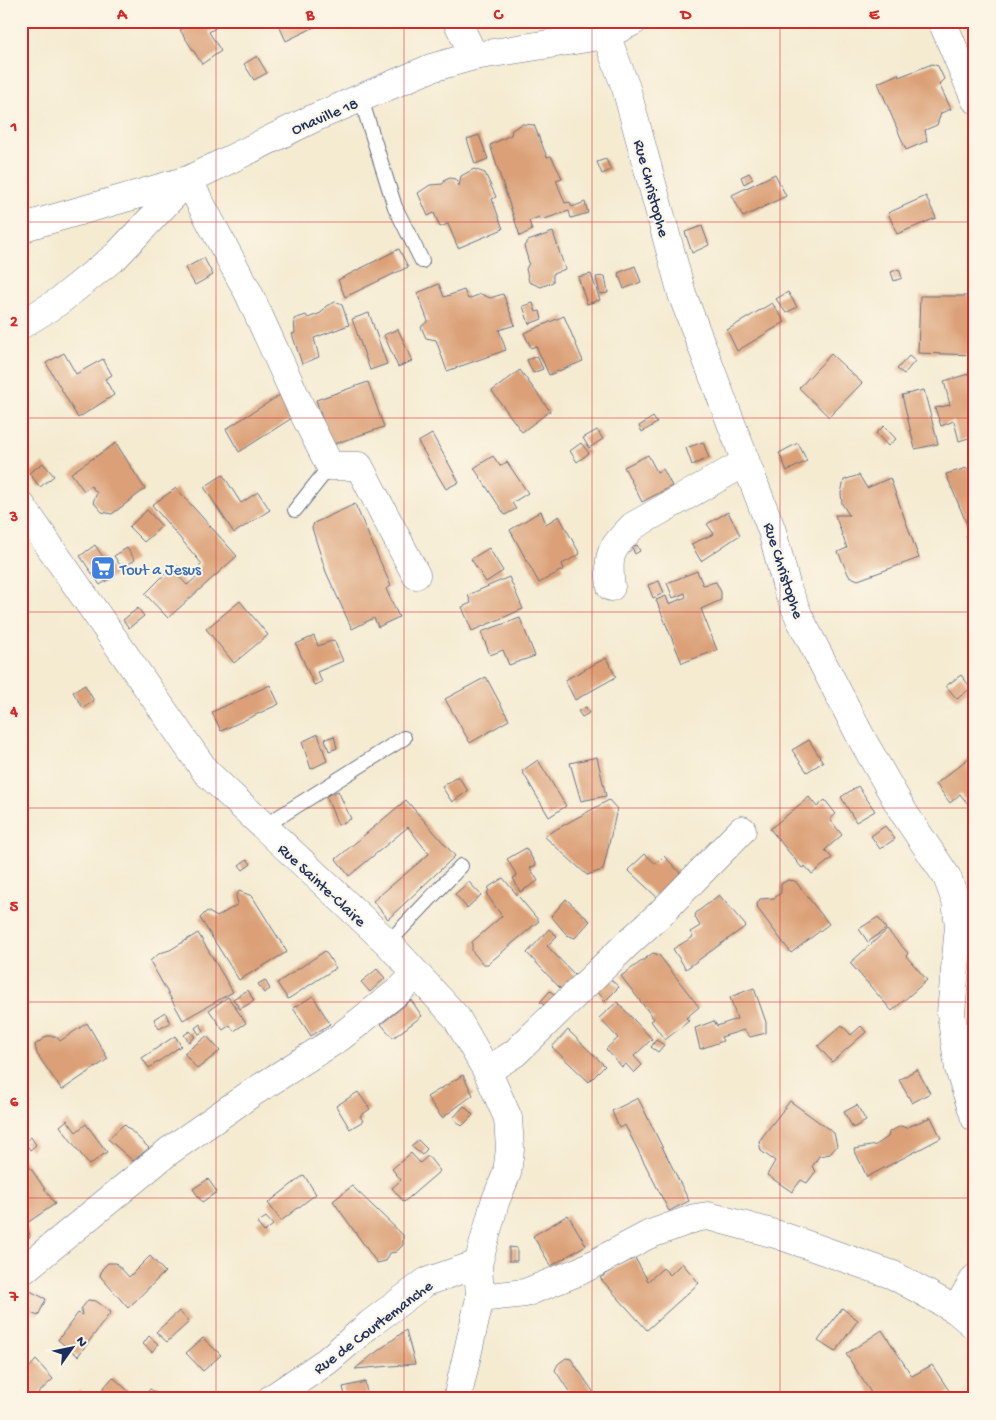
<svg xmlns="http://www.w3.org/2000/svg" width="996" height="1420" viewBox="0 0 996 1420" font-family="'Gochi Hand',sans-serif">
<style>
.building{fill:#dba077}
.lines{fill:none;stroke-linecap:round;stroke-linejoin:round}
.lane-casing{stroke:#677186;stroke-width:16}
.street-casing{stroke:#677186;stroke-width:29}
.secondary-casing{stroke:#677186;stroke-width:29}
.lane{stroke:#fff;stroke-width:14}
.street{stroke:#fff;stroke-width:28}
.secondary{stroke:#fff;stroke-width:28}
.grid{fill:none;stroke:#d62828;stroke-width:1;stroke-opacity:0.55}
.labels{text-anchor:middle;stroke-width:4;stroke-linejoin:round;paint-order:stroke}
.street-label{font-size:16px;fill:#1b2f5e;stroke:#fcf5e5}
.shop-label{font-size:16px;fill:#366cbe;stroke:#fcf5e5;text-anchor:start}
.neatline{fill:none;stroke:#d62828;stroke-width:2}
.grid-label{font-size:16px;text-anchor:middle;font-weight:bold;fill:#d62828}
</style>
<rect width="100%" height="100%" fill="#fcf5e5"/>
<filter id="ink" filterUnits="userSpaceOnUse"><feTurbulence type="fractalNoise" baseFrequency=".02" numOctaves="2"/><feDisplacementMap in="SourceGraphic" scale="10" xChannelSelector="R" yChannelSelector="G"/><feConvolveMatrix kernelMatrix="1 2 1 2 8 2 1 2 1" color-interpolation-filters="sRGB"/></filter>
<filter id="wash" filterUnits="userSpaceOnUse"><feTurbulence type="fractalNoise" baseFrequency=".0096" numOctaves="4" result="noise"/><feDisplacementMap in="SourceGraphic" scale="20" xChannelSelector="R" yChannelSelector="G"/><feGaussianBlur stdDeviation="1.12" result="paint"/><feColorMatrix in="noise" values="0 0 0 0 0 0 0 0 0 0 0 0 0 0 0 0 0 1.4 0 .05"/><feComposite in="paint" operator="in"/></filter>
<g filter="url(#wash)">
<rect width="100%" height="100%" fill="#f4ebd1"/>
<g id="blocks">
<path class="building" d="M193,21H226L209,32L221,51L202,64L180,30Z
M277,21H327L286,41Z
M257,56L267,73L254,80L244,64Z
M932,64L938,66L944,79L939,84L951,109L941,113L937,125L925,130L927,141L906,150L878,83L898,74L899,77Z
M522,124L534,125L547,157L551,156L562,178L556,180L565,203L570,202L572,207L585,202L588,213L571,218L569,211L541,220L539,217L529,221L532,230L520,236L490,145L511,135L512,130Z
M479,135L488,159L475,164L467,139Z
M606,159L611,170L602,174L597,162Z
M474,169L485,173L496,197L492,199L503,229L458,248L448,224L440,227L434,213L428,216L418,193L430,185L443,184L445,180L450,178L455,179L459,186L461,176Z
M749,173L753,179L744,184L741,177Z
M775,174L786,196L743,217L732,195Z
M926,196L936,218L897,234L888,213Z
M702,226L709,245L692,253L685,232Z
M553,232L565,269L553,274V282L541,287L529,282L526,269L529,263L524,246L528,241Z
M399,249L408,267L345,297L338,280Z
M204,258L213,275L195,285L185,268Z
M635,266L641,282L624,289L618,273Z
M899,269L902,278L894,281L891,272Z
M591,274L600,300L587,304L578,277Z
M605,276L608,293L600,294L596,277Z
M439,284L444,297L464,290L468,299L481,294L490,298L503,294L515,325L499,330L506,350L447,371L436,340L426,338L421,327L428,321L417,293Z
M788,292L797,307L786,313L776,299Z
M920,296H975V355L918,353Z
M335,302L342,305L349,325L314,338L319,357L302,364L292,334L295,333L294,319L306,315L308,318L321,313L326,306Z
M533,303L536,312L540,311L542,319L529,324L523,306Z
M772,303L785,322L737,351L727,330Z
M369,313L387,364L370,370L352,319Z
M564,316L583,361L549,375L536,346L531,348L524,333Z
M398,329L412,361L398,367L384,335Z
M64,353L76,374L103,359L112,375L105,379L114,395L78,418L46,363Z
M831,354L862,383L829,417L799,388Z
M537,356L543,369L533,373L527,360Z
M909,356L915,361L904,374L897,369Z
M520,370L550,411L522,432L492,391Z
M972,373L975,379V436L959,441L954,421L941,426L935,408L950,405L944,381Z
M368,382L384,427L331,445L316,400Z
M924,390L938,444L915,449L902,395Z
M280,395L292,418L239,452L226,429Z
M653,417L657,423L642,432L639,426Z
M884,426L896,439L888,446L876,433Z
M597,430L603,439L589,448L583,438Z
M432,434L459,482L446,489L418,442Z
M703,442L709,458L692,465L686,448Z
M116,443L145,489L112,514L102,512L93,502L97,493L91,486L84,491L71,473Z
M581,443L589,453L577,462L570,451Z
M798,443L807,461L787,471L779,453Z
M648,455L657,472L663,469L672,486L642,502L624,467Z
M493,456L500,466L507,462L528,493L512,503L516,509L505,515L474,468Z
M43,463L54,476L40,487L29,473Z
M967,468L970,475L975,472V530L970,532L946,474Z
M223,475L241,503L258,492L270,510L234,533L204,487Z
M859,475L867,488L890,478L919,558L858,580L849,576L838,552L847,548L835,515H849L842,504L841,493L844,480Z
M176,488L237,556L168,618L145,594L171,568L187,585L197,577L192,572L202,564L152,505Z
M355,504L391,586L386,589L399,617L378,627L374,618L352,629L326,572L312,528L314,523Z
M147,510L162,526L144,542L129,527Z
M541,511L546,524L559,516L580,554L562,564L564,569L539,583L510,530Z
M728,512L740,535L701,561L691,544L714,534L707,524Z
M975,533V543L970,545L966,536Z
M95,545L115,575L100,585L80,556Z
M637,545L640,551L635,554L632,547Z
M127,548L135,560L122,568L114,556Z
M489,548L503,571L486,582L471,559Z
M697,571L703,585L716,582L721,592V600L701,609L717,650L682,663L656,600L666,596L669,604L686,597L685,593L673,598L667,583Z
M509,577L523,609L472,631L462,607L471,603L468,595Z
M659,581L664,593L653,598L648,585Z
M240,601L268,635L234,663L206,629Z
M138,608L144,616L129,628L123,620Z
M520,618L535,656L509,665L503,650L490,655L481,632Z
M314,636L318,646L334,640L343,661L317,672L322,682L314,685L296,644Z
M606,658L616,677L575,700L565,680Z
M961,675L971,688L957,699L946,686Z
M486,677L509,720L470,743L445,699Z
M85,685L94,701L83,708L73,692Z
M270,685L279,704L221,731L212,712Z
M586,707L589,713L582,717L578,711Z
M318,734L327,761L311,769L302,742Z
M334,736L337,748L329,751L325,739Z
M809,740L823,762L807,772L792,750Z
M975,753V813L960,794L950,803L936,784Z
M597,757L606,796L581,801L570,763Z
M538,760L566,806L549,817L522,771Z
M458,776L468,791L452,802L442,787Z
M858,786L875,811L856,822L841,797Z
M338,791L351,819L338,825L326,796Z
M809,797L817,807L825,800L836,814L830,819L842,835L825,850L832,858L812,874L805,866L802,868L770,829Z
M406,800L455,856L388,919L373,901L429,854L408,827L349,876L336,859Z
M609,800L617,809L603,870L587,875L544,836Z
M885,826L895,839L880,849L871,836Z
M526,848L536,865L530,868L538,881L520,892L513,878L517,876L507,859Z
M645,854L656,864L664,856L684,877L660,900L628,870Z
M247,859L251,864L243,870L239,865Z
M503,878L539,921L488,964H483L472,951V942L502,916L487,895L489,887Z
M788,880L795,881L829,924L791,953L758,909L757,904L760,899L774,898L781,893V884Z
M469,882L481,895L467,908L455,894Z
M239,891L252,896L287,952L239,980L200,918L207,911L217,917L238,904L236,896Z
M719,895L746,926L686,969L673,949L693,937L690,932L700,926L695,917L696,913Z
M566,899L590,921L575,938L567,935L551,916Z
M878,917L886,929L868,942L859,929Z
M549,929L557,936L547,946L576,976L561,989L527,953Z
M887,930L908,953L906,956L927,980L892,1011L850,963Z
M198,933L233,992L183,1020L150,961L160,953L170,950Z
M325,951L336,968L288,999L277,983Z
M653,953L659,955L699,1007L686,1018L689,1021L665,1040L651,1021L654,1019L621,976Z
M377,969L385,978L370,992L361,982Z
M608,977L619,987L604,1002L602,1000L603,998L596,990Z
M265,980L270,989L264,993L258,984Z
M754,988L766,1022V1033L750,1037L744,1030L721,1037L723,1041L700,1049L695,1028L714,1021L717,1026L737,1019L730,997Z
M248,990L254,1001L240,1009L233,999Z
M550,991L558,997L548,1008L540,1002Z
M313,996L330,1024L311,1036L293,1008Z
M228,997L246,1023L234,1031L230,1025L223,1030L209,1010Z
M411,1000L422,1016L393,1038L381,1024Z
M617,1002L652,1039L634,1056L642,1065L634,1073L626,1064L622,1067L606,1049L618,1038L599,1018Z
M165,1012L170,1023L159,1029L154,1019Z
M87,1023L108,1059L62,1090L37,1054L35,1045L47,1036H56L60,1041Z
M200,1024L204,1031L199,1034L195,1028Z
M842,1025L851,1035L861,1026L866,1032L832,1062L818,1046Z
M568,1030L605,1066L589,1082L552,1047Z
M190,1031L195,1037L189,1042L184,1035Z
M175,1036L181,1046L149,1068L142,1058Z
M207,1036L220,1051L197,1069L184,1053Z
M656,1040L664,1045L658,1052L651,1047Z
M917,1069L930,1093L912,1103L899,1080Z
M463,1075L473,1095L442,1118L427,1097Z
M358,1092L370,1109L360,1116L363,1121L350,1129L336,1106Z
M638,1098L689,1201L669,1211L625,1125L619,1128L612,1111Z
M790,1101L834,1133L837,1146L830,1154L819,1156L812,1167L816,1171L807,1183L801,1180L792,1192L767,1175L775,1161L761,1151L759,1141Z
M857,1105L866,1121L853,1128L844,1112Z
M464,1106L473,1115L462,1126L453,1118Z
M931,1117L941,1138L867,1177L854,1149L876,1145L888,1137L889,1132L901,1126L906,1128Z
M67,1120L76,1132L86,1124L107,1152L89,1165L60,1126Z
M124,1124L149,1148L133,1161L108,1139Z
M31,1137L36,1145L30,1150L25,1142Z
M418,1140L427,1149L422,1155L411,1146Z
M411,1153L420,1163L428,1156L440,1171L404,1202L392,1188L401,1180L392,1169Z
M21,1154L55,1204L27,1223L30,1237L21,1243Z
M304,1175L316,1194L281,1221L268,1203Z
M208,1179L217,1192L202,1202L193,1189Z
M352,1186L403,1235V1245L396,1252L390,1253L386,1261L377,1263L333,1201Z
M568,1215L586,1245L551,1266L533,1236Z
M266,1217L273,1225L264,1232L257,1223Z
M509,1247L517,1248V1261H509Z
M150,1256L165,1272L128,1308L100,1276L102,1269L108,1263H116L129,1277Z
M635,1258L648,1281L663,1268L670,1275L682,1263L699,1283L647,1330L600,1278L615,1268Z
M28,1290L46,1299L38,1316L21,1309Z
M88,1300L96,1301L111,1312L78,1356L58,1340L78,1313L82,1315L81,1309Z
M842,1308L858,1320L835,1352L818,1341Z
M179,1311L189,1322L167,1342L156,1332Z
M406,1330L415,1364L355,1369L371,1356Z
M882,1330L912,1376L932,1365L950,1392L940,1399H875L846,1354Z
M149,1336L158,1344L152,1352L143,1344Z
M203,1338L221,1355L203,1371L186,1353Z
M566,1358L571,1359L598,1399H574L555,1370L558,1364Z
M21,1360L29,1368L36,1360L53,1379L32,1399H21Z
M113,1377L137,1399H107L100,1392Z
M365,1382L368,1399H346L343,1387Z
M150,1389L165,1399H142Z
M80,1390L87,1399L73,1397Z"/>
</g>
</g>
<g filter="url(#ink)">
<use href="#blocks" fill-opacity="0" stroke="#677186" stroke-width="1"/>
<g class="lines">
<defs>
<path id="lane" d="M361,99L395,207L422,261
M295,510L330,466
M263,827L404,738
M388,943L461,866"/>
<path id="street" d="M457,21L474,56
M942,21L975,99
M606,35L626,88L682,294L772,531L787,588L800,619L863,741L904,813L947,877L956,901L959,926L951,1013L959,1069L975,1118
M21,325L58,302L117,255L188,180L249,294L299,404L330,466H359L416,575
M21,505L206,772L388,943L456,1017L487,1071L508,1118L510,1149L507,1173L495,1202L478,1264L480,1298
M611,587C607,553 610,550 633,526L746,462
M487,1071L515,1053L626,945L660,914L742,830
M21,1272L169,1151L252,1093L339,1038L401,989L416,974
M956,1310L975,1278
M271,1399L327,1361L370,1324L426,1282L478,1264
M457,1399L480,1298L525,1293L580,1271L648,1235L695,1218L708,1216L779,1235L893,1275L956,1310L975,1326"/>
<path id="secondary" d="M21,231L27,226L188,180L314,118L431,68L474,56L606,35L634,21"/>
</defs>
<use href="#lane" class="lane-casing"/>
<use href="#street" class="street-casing"/>
<use href="#secondary" class="secondary-casing"/>
<use href="#lane" class="lane"/>
<use href="#street" class="street"/>
<use href="#secondary" class="secondary"/>
</g>
</g>
<path class="grid" d="M216,21V1399M404,21V1399M592,21V1399M780,21V1399M21,222H975M21,418H975M21,612H975M21,808H975M21,1002H975M21,1198H975"/>
<defs>
<symbol id="supermarket-square" viewBox="-11 -11 22 22"><rect x="-9" y="-9" width="18" height="18" rx="4" fill="#3f7fe0" stroke="#fcf5e5"/><path d="M-6-5.5h2.5l.6 2H6L4.5 2H-2.5L-4.4-4H-6ZM-1.5 3.2a1.3 1.3 0 1 0 .1 0ZM3 3.2a1.3 1.3 0 1 0 .1 0Z" fill="#fff"/></symbol>
</defs>
<g fill-rule="evenodd">
<use href="#supermarket-square" x="89" y="554" width="28" height="28"/>
</g>
<g class="labels">
<g class="street-label">
<text transform="translate(324 115) rotate(-23)" y="6">Onaville 18</text>
<text transform="translate(653 188) rotate(75)" y="6">Rue Christophe</text>
<text transform="translate(785 570) rotate(72)" y="6">Rue Christophe</text>
<text transform="translate(323 884) rotate(43)" y="6">Rue Sainte-Claire</text>
<text transform="translate(372 1326) rotate(-37)" y="6">Rue de Courtemanche</text>
</g>
<g class="shop-label">
<text x="120" y="574">Tout a Jesus</text>
</g>
</g>
<rect width="996" height="1420" fill="none" stroke="#fcf5e5" stroke-width="55"/>
<g transform="translate(72 1348) rotate(57)" stroke="#fcf5e5" stroke-width="4" paint-order="stroke">
<path d="M0-4L9 19L0 12L-9 19Z" fill="#1b2f5e"/>
<text y="-8" font-size="14" font-weight="bold" text-anchor="middle" fill="#1b2f5e">N</text>
</g>
<rect x="28" y="28" width="940" height="1364" class="neatline"/>
<g class="grid-label">
<text x="122" y="19">A</text>
<text x="310" y="19">B</text>
<text x="498" y="19">C</text>
<text x="686" y="19">D</text>
<text x="874" y="19">E</text>
<text x="14" y="131">1</text>
<text x="14" y="326">2</text>
<text x="14" y="521">3</text>
<text x="14" y="716">4</text>
<text x="14" y="911">5</text>
<text x="14" y="1106">6</text>
<text x="14" y="1301">7</text>
</g>
</svg>
